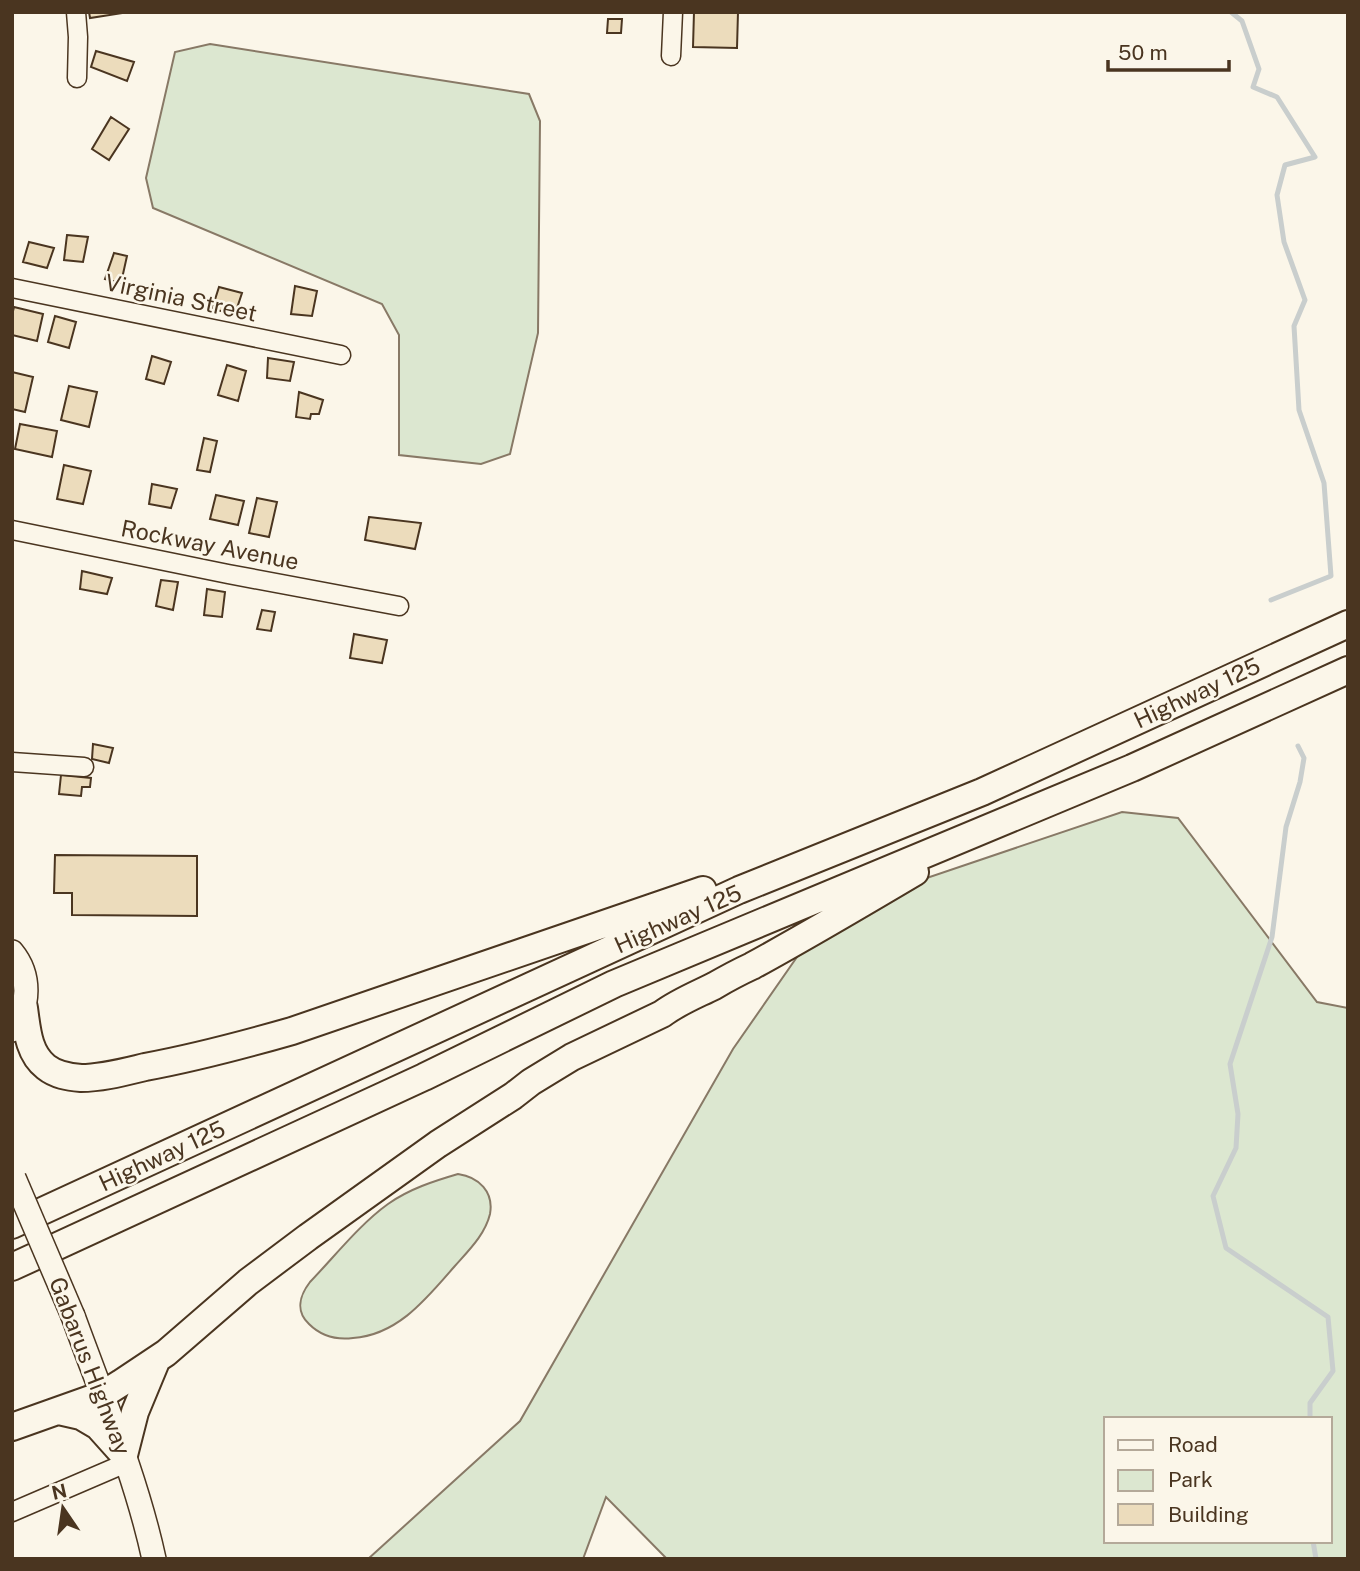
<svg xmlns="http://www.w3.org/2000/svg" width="1360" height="1571" viewBox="0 0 1360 1571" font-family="'Public Sans',sans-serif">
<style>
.green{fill:#dce7d0;stroke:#887966;stroke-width:2;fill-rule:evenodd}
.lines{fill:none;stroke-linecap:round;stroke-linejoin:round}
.stream{stroke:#c9cecd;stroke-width:5}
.building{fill:#ecdcbc;stroke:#4a3520;stroke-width:2}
.minor-casing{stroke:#4a3520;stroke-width:21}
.major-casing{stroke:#4a3520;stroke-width:26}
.highway-casing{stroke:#4a3520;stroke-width:30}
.minor{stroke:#fbf6e9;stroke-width:18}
.major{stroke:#fbf6e9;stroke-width:23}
.highway{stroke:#fbf6e9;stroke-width:26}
.major-bridge-casing{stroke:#4a3520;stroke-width:26;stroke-linecap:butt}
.major-bridge{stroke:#fbf6e9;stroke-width:23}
.labels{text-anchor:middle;stroke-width:5;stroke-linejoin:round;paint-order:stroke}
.street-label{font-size:23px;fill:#4a3520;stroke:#fbf6e9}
</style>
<rect width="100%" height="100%" fill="#fbf6e9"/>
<path class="green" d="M210,44L529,94L540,121L538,333L510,454L481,464L399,455V335L382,304L153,208L146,178L175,52Z
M1122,812L1178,818L1317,1002L1348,1008V1559H667L606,1497L583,1559H368L520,1421L733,1049L829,911ZM1106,1419H1330V1541H1106Z
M458,1174C479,1177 494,1192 490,1214C485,1235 468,1251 454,1267C427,1298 398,1335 353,1338C337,1340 321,1336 309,1324C295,1311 300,1295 310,1282C334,1257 360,1224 388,1204C409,1189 434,1181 458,1174Z"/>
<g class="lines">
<path class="stream" d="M1231,12L1242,21L1259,69L1253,87L1277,97L1315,157L1285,165L1277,195L1284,242L1305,300L1294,326L1299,410L1324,483L1331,576L1271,600
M1298,746L1304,758L1300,782L1286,827L1272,937L1230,1064L1238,1114L1236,1148L1213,1196L1226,1248L1328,1317L1333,1371L1310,1403V1419
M1313,1541L1316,1559"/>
</g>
<path class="building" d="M89,12H123V13L90,18Z
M694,12H738L737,48L693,47Z
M608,19H622L621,33H607Z
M96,51L134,62L127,81L91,67Z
M111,117L129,129L109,160L92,149Z
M67,235L88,237L83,262L64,260Z
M29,242L54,248L47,268L23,262Z
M114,253L127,256L121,283L105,279Z
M295,286L317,291L312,316L291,314Z
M219,287L242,293L235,314L212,309Z
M14,307L43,314L37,341L12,335V315Z
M55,316L76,322L69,348L48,342Z
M152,356L171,362L164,384L146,379Z
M268,358L294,362L290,381L267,378Z
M227,365L246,371L238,401L218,395Z
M12,372L33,377L25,412L12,409Z
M69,386L97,392L89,427L61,420Z
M299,392L323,400L319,414H311L310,419L296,417Z
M20,424L57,431L52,457L15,449Z
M204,438L217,441L210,472L197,470Z
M64,465L91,471L83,504L57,499Z
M152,484L177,489L171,508L149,504Z
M216,495L244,501L238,525L210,519Z
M257,498L277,502L269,537L249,533Z
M369,517L421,523L415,549L365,540Z
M82,571L112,578L107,594L80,589Z
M161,580L178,582L173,610L156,606Z
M207,589L225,592L222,617L204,615Z
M262,610L275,612L271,631L257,629Z
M354,634L387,640L382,663L350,658Z
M93,744L113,748L109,763L92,759Z
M61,775L91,778L90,787H82L81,796L59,794Z
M55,855L197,856V916L72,915V893H54Z"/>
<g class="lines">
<defs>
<path id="minor" d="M76,12L78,37L77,78
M671,56L673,12
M12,288L341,355
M12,530L228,574L399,606
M12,762L84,767
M12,1512L126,1463"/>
<path id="major" d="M12,952C31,975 30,1007 12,1030
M73,1316C102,1396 136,1476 154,1559"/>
<path id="highway" d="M24,1008C27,1029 28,1053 46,1067C56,1075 68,1077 81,1078C102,1078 124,1072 145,1067C194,1058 243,1045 292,1031L703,890
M12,1225L739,890L982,792L1348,624
M12,1267L424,1077L614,984L1132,768L1348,670
M59,1411L81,1416L98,1426L124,1455
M12,1427L102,1395L121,1383L166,1353L248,1282L308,1237L438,1144L513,1096L531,1082L572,1057L662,1014C678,1002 696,995 714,986C726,979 739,972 752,966C807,936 861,904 915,872
M124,1455L135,1412L157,1359"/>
</defs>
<use href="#minor" class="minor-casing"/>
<use href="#major" class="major-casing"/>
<use href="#highway" class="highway-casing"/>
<use href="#minor" class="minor"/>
<use href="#major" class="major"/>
<use href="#highway" class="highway"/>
<defs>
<path id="major-bridge" d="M14,1178L73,1316"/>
</defs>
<use href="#major-bridge" class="major-bridge-casing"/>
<use href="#major-bridge" class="major-bridge"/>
</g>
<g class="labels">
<g class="street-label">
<text transform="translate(181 298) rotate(12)" y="8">Virginia Street</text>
<text transform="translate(210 545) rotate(11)" y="8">Rockway Avenue</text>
<text transform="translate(1197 693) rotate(-25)" y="8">Highway 125</text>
<text transform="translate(678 919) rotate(-24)" y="8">Highway 125</text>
<text transform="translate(162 1156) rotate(-25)" y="8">Highway 125</text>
<text transform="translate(90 1366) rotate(69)" y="8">Gabarus Highway</text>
</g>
</g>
<rect width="1360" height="1571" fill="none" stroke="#4a3520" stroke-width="28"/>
<rect x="1104" y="1417" width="228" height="126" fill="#fbf6e9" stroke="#b4a999" stroke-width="2"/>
<rect x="1118" y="1440" width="35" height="10" fill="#fbf6e9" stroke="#b4a999" stroke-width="2"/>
<text x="1168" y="1452" font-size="21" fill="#4a3520">Road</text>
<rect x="1118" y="1470" width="35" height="21" fill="#dce7d0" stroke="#b4a999" stroke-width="2"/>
<text x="1168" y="1487" font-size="21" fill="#4a3520">Park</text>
<rect x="1118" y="1504" width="35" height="21" fill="#ecdcbc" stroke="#b4a999" stroke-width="2"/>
<text x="1168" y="1522" font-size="21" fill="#4a3520">Building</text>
<g transform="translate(63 1508) rotate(347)" stroke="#fbf6e9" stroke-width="5" paint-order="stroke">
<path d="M0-5L12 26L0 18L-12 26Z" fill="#4a3520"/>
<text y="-10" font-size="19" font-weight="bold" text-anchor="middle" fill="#4a3520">N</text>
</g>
<path d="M1108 60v10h121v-10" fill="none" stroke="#4a3520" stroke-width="3.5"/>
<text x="1118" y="60" font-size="21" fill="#4a3520" stroke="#fbf6e9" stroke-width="5" paint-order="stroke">50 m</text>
</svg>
